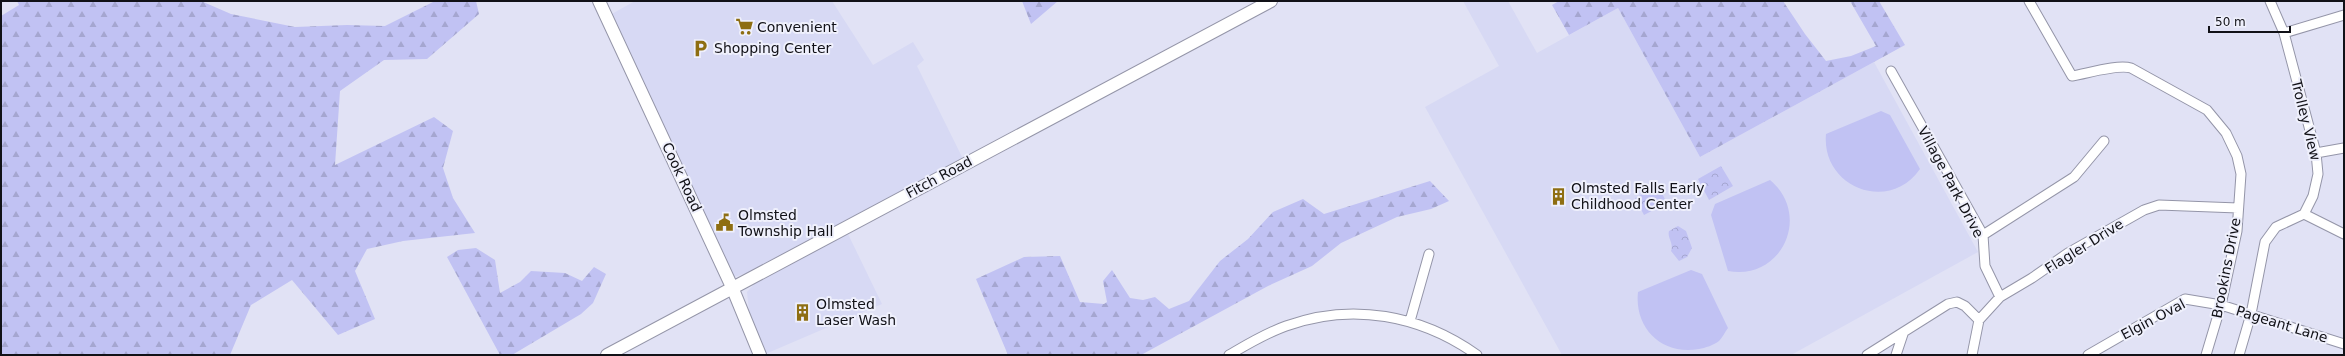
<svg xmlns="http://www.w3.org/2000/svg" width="2345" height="356" viewBox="0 0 2345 356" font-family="'DejaVu Sans',sans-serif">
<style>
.built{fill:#d7d9f4}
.grass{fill:#c1c2f3}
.forest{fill:url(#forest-firs)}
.park{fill:url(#park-crowns)}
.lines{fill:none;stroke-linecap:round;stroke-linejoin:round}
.minor-casing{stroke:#9495a8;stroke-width:11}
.tertiary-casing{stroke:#9495a8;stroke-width:14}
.minor{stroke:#fff;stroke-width:9}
.tertiary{stroke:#fff;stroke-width:12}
.labels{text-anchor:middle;stroke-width:4;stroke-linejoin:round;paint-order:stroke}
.poi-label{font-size:14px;fill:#111117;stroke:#eff0fc;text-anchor:start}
.street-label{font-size:14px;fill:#111117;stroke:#eff0fc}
</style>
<defs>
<pattern id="forest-firs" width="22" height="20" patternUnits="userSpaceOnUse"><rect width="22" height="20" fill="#c1c2f3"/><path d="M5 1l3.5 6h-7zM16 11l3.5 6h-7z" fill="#a5a6d0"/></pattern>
<pattern id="park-crowns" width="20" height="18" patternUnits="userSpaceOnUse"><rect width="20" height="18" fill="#c1c2f3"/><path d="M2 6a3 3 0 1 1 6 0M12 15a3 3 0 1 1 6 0" fill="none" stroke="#a5a6d0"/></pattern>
</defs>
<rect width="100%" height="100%" fill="#e1e2f5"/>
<path class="built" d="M635,1H832L873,65L913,42L924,60L917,66L963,159L756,270L734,277L724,264L610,15Z
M1463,1H1508L1537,53L1618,8L1700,157L1874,62L1978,252L1791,355H1562L1425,107L1499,66Z
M848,234L882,304L763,355L749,311L747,292L758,280Z"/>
<path class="grass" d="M1881,111L1890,115L1920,169C1889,214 1821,187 1826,134Z
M1770,180C1812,215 1782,281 1728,271L1711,215L1715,204Z
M1691,270L1702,274L1728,328C1725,332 1722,338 1719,341C1714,345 1705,348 1699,349C1662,356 1634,328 1638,292Z"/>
<path class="forest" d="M17,1H201L231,14L295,27L347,25L385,26L435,1H476L479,14L427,59L384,60L340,91L335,165L434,117L453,131L443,168L453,198L475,233L403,241L367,249L355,271L375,319L338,335L292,280L251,305L230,355H1V16L19,5Z
M1022,1H1058L1031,24Z
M1559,1H1783L1805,34L1826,61L1851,56L1876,46L1850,1H1879L1905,45L1700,157L1618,8L1569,35L1552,5Z
M1430,181L1449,201L1431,209L1397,217L1341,243L1312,266L1268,286L1141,355H1008L976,279L1024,257L1060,256L1080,302L1104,304L1107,302L1103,281L1112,270L1130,298L1143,300L1155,297L1169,309L1189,301L1220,261L1248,239L1273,212L1303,199L1324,214Z
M476,248L495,260L500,293L520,282L531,271L565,273L582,281L594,267L606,274L593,303L581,314L512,355H500L447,257L458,250Z"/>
<path class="park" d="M1721,166L1733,186L1709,200L1698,179Z
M1658,186L1667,203L1644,215L1635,198Z
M1678,226L1686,231L1692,248L1687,257L1679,261L1671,251C1674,243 1667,238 1669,231Z"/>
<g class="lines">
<defs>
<path id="minor" d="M2029,1L2072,76C2089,73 2118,64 2131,68L2207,110L2226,133L2237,156L2241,174L2237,231L2221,305L2206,355
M2284,33L2344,15
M1891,71L1983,235L1985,266L2000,297
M2316,153L2344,148
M2304,214L2344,234
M1983,235L2074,177L2104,141
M1410,321L1429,254
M1229,355C1248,344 1266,333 1286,326C1352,302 1421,315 1477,355
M1867,355L1948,304L1957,302L1965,306L1979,320
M1896,355L1903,334
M1972,355L1979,320L2000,297L2032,278L2068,253L2144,210L2159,205L2238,208
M2088,355L2185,299L2221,305L2344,344
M2239,355L2251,314L2265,242L2276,227L2304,214L2313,196L2318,174L2316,153L2284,33L2270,1"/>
<path id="tertiary" d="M599,1L732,287L760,355
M607,355L1271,1"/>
</defs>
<use href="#minor" class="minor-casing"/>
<use href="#tertiary" class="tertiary-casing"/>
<use href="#minor" class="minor"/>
<use href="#tertiary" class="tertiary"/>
</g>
<defs>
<symbol id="supermarket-bare" viewBox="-9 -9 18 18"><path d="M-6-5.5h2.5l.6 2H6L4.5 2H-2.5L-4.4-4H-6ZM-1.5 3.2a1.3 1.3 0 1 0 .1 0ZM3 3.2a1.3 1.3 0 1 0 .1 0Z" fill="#8e6e12" stroke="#eff0fc" stroke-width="2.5" paint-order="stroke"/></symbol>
<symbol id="parking-bare" viewBox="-9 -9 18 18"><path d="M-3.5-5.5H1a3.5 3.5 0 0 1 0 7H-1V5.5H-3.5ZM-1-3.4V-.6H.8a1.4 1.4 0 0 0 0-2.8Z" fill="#8e6e12" stroke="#eff0fc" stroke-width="2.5" paint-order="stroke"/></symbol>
<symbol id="building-bare" viewBox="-9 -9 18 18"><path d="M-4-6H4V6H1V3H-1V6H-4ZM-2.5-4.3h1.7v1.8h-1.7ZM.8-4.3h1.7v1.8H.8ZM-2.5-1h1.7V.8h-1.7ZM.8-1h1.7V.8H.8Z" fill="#8e6e12" stroke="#eff0fc" stroke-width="2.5" paint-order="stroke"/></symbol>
<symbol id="civic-bare" viewBox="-9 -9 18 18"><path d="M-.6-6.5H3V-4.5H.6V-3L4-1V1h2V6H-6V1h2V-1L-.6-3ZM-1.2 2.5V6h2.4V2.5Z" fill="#8e6e12" stroke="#eff0fc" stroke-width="2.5" paint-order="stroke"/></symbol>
</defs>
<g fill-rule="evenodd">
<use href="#supermarket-bare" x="732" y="14" width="25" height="25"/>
<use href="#parking-bare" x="688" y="36" width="25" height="25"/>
<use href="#building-bare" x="1546" y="184" width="25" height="25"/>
<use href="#civic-bare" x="712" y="210" width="25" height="25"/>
<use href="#building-bare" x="790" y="300" width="25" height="25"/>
</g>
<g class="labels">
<g class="poi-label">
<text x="757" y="32">Convenient</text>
<text x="714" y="53">Shopping Center</text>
<text x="1571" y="193">Olmsted Falls Early<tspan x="1571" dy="16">Childhood Center</tspan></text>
<text x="738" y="220">Olmsted<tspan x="738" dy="16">Township Hall</tspan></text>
<text x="816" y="309">Olmsted<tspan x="816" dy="16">Laser Wash</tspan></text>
</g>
<g class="street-label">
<text transform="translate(2306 120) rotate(76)" y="5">Trolley View</text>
<text transform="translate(682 177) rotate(65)" y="5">Cook Road</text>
<text transform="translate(939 177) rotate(-28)" y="5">Fitch Road</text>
<text transform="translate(1951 182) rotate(62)" y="5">Village Park Drive</text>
<text transform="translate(2084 246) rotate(-32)" y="5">Flagler Drive</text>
<text transform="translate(2226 268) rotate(-79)" y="5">Brookins Drive</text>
<text transform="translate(2153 319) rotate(-28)" y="5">Elgin Oval</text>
<text transform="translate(2282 324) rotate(17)" y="5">Pageant Lane</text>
</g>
</g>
<rect width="2345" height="356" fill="none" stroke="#111117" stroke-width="4"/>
<path d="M2209 26v6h81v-6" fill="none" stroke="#111117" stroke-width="2"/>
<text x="2215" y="26" font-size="12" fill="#111117" stroke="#eff0fc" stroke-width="3" paint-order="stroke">50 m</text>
</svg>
